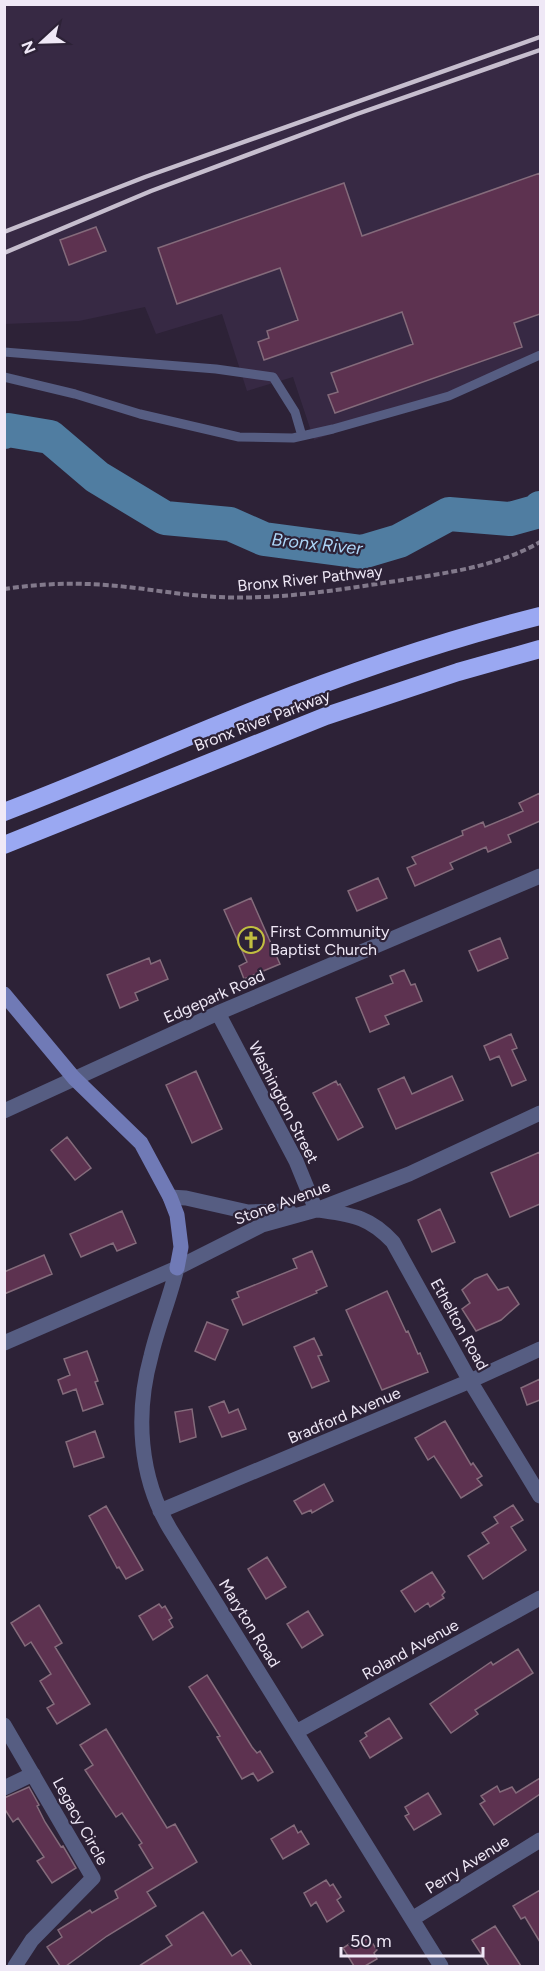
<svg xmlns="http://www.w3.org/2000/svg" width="545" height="1971" viewBox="0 0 545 1971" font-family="Figtree,sans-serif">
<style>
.built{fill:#372944}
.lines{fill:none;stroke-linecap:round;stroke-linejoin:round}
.river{stroke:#507da1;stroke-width:34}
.building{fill:#5d3250;stroke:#846b7b;stroke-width:1.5}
.path{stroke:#82798b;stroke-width:4;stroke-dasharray:6 3;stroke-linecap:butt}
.lane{stroke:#565d82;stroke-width:9}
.street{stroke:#565d82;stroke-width:15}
.secondary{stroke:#707ab6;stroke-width:15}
.highway{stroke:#9aa8f2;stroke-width:18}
.rail{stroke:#c6bece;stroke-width:4.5}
.labels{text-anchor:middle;stroke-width:4.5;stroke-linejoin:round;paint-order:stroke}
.street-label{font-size:16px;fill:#efe8f6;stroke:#2d2237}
.poi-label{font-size:16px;fill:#efe8f6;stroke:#2d2237;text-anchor:start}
.water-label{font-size:18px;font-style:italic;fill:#add5f7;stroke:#2d2237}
</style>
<rect width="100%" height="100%" fill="#2d2237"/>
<path class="built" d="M4,5H540V351L495,376L314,440L293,377L247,391L222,314L156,334L145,307L79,321L5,324Z"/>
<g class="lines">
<path class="river" d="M4,432L8,430L50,437L97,477L165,518L230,524L264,539L362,552L399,541L449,514L510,519L539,511L540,508"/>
</g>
<path class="building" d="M540,173V314L514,323L522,347L335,413L328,395L338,392L331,373L413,344L402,312L264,360L258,342L269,338L267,331L298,320L280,268L177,304L158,248L344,183L362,236Z
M96,227L106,251L69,265L60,240Z
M540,793V821L508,835L511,842L488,852L486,847L450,863L453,869L415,886L407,868L416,864L412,857L463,835L462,831L483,822L485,827L523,811L519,803Z
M378,878L387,898L357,911L348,891Z
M251,898L280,964L244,979L239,966L247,962L224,910Z
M500,938L508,958L478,971L469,951Z
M149,958L151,964L160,960L168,979L135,993L138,1000L120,1008L107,975Z
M404,970L411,985L415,984L422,1001L385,1016L389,1024L370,1032L356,998L393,983L390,976Z
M511,1034L517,1048L512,1050L526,1080L512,1086L499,1056L490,1060L484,1046Z
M196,1071L222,1129L192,1143L166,1085Z
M452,1076L463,1100L396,1129L378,1089L404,1077L412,1094Z
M336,1081L338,1085L340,1084L363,1127L338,1140L313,1093Z
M67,1137L91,1168L75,1180L51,1150Z
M540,1152V1204L510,1217L491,1173Z
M440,1209L455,1242L432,1252L418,1220Z
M122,1211L136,1243L117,1251L113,1243L81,1257L70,1234Z
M312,1251L327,1286L316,1291L317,1293L243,1325L232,1300L239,1297L237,1292L297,1268L293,1259Z
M44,1255L52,1274L4,1294V1272Z
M487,1274L498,1290L508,1287L519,1304L501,1320L476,1331L462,1309L470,1303L462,1290L475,1279Z
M387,1291L406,1332L408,1331L418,1354L420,1353L428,1372L382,1390L346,1310Z
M207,1322L228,1330L215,1360L195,1351Z
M314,1338L322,1355L318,1356L329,1381L312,1388L294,1347Z
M87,1351L98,1381L95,1382L103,1404L83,1411L76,1389L63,1394L58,1380L70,1375L64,1359Z
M540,1379V1400L527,1405L521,1388Z
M224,1401L229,1413L238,1409L246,1429L222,1437L209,1407Z
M192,1409L196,1437L180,1442L175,1412Z
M445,1421L471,1465L473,1463L482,1476L477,1479L482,1485L461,1498L434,1456L428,1460L415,1438Z
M95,1431L104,1457L74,1467L66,1442Z
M324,1484L333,1501L312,1513L311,1510L302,1514L294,1501Z
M513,1505L523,1520L511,1527L526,1550L483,1579L468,1556L489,1543L482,1533L498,1523L494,1517Z
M106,1506L143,1570L126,1579L119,1567L117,1568L89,1516Z
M267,1557L286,1587L266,1599L248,1569Z
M432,1572L445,1592L442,1595L444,1598L430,1607L428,1603L415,1612L401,1591Z
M159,1604L162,1608L165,1606L172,1618L169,1620L173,1627L153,1640L139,1616Z
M39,1605L62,1643L55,1647L90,1704L57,1724L47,1708L54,1704L40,1681L51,1674L31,1642L25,1646L11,1623Z
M308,1611L323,1635L302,1648L287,1624Z
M518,1649L533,1673L475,1710L478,1714L451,1733L430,1704L491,1662L493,1665Z
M207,1675L252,1747L257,1753L260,1751L273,1772L258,1781L253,1773L242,1779L217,1737L220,1736L189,1687Z
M389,1718L402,1738L370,1758L360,1741L367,1736L365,1733Z
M106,1729L167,1828L175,1824L197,1862L147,1892L156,1906L107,1936L66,1966H60L47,1947L62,1937L58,1930L90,1910L92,1913L118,1898L115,1891L153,1868L139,1845L142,1843L122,1813L116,1817L85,1770L93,1765L80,1745Z
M540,1778V1794L494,1825L480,1804L485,1801L481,1796L497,1786L500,1792L512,1787L516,1793Z
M29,1787L39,1805L37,1806L45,1822L61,1847L63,1846L76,1868L52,1883L37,1861L44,1857L18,1818L13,1822L4,1808V1798Z
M428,1793L441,1814L414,1830L405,1816L409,1814L405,1807Z
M294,1825L298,1833L301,1831L309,1844L283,1859L271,1839Z
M326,1880L330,1886L333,1884L341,1897L337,1900L344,1911L327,1922L316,1902L311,1906L304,1893Z
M540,1890V1942L525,1917L521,1919L513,1906Z
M203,1912L232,1956L241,1950L252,1966H139L172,1945L166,1936Z
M495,1926L521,1966H489L472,1940Z
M363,1935L366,1940L369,1938L377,1950L374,1953L377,1959L365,1966H354L343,1948Z"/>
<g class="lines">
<path class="path" d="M4,589C31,585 59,583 87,584C131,585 174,595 218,597C278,600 338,590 396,581C445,573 497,567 540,542"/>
<path class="lane" d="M4,352L216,369L273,377L295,412L302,436
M4,377L75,394L140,414L239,437L293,438L333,429L449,396L540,355"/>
<path class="street" d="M218,1013L296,1161L316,1210
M4,1111L218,1013L540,876
M170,1197L186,1198L248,1212L289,1211
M318,1210C352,1215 369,1216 393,1242L470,1381L540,1496
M177,1268C170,1298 158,1326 151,1356C135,1414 139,1477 170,1529L441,1966
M4,1343L177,1268L262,1225L316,1210L409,1174L540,1113
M160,1511L470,1381L540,1349
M4,1725L93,1878L32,1940L15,1966
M296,1732L540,1598
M4,1788L33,1774
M412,1919L540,1840"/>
<path class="secondary" d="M4,994L74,1078L141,1143L170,1197L177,1215L181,1247L177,1268"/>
<path class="highway" d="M4,812C83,782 160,748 237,717C336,677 437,642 540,616
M4,845L326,716L458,672L540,649"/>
<path class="rail" d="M4,232L145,177L540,37
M4,253L151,191L357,114L540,50"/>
</g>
<defs>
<symbol id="church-ring" viewBox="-11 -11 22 22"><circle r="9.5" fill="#2d2237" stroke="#c1be40" stroke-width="1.5"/><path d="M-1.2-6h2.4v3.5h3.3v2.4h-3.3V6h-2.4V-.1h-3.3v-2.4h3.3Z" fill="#c1be40"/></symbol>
</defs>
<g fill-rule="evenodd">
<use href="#church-ring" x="236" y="925" width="30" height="30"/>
</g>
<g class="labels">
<g class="street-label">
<text transform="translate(310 578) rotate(-6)" y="6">Bronx River Pathway</text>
<text transform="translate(262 720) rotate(-21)" y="6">Bronx River Parkway</text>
<text transform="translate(214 996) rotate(-24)" y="6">Edgepark Road</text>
<text transform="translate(284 1102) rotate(63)" y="6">Washington Street</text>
<text transform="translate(282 1202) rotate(-20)" y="6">Stone Avenue</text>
<text transform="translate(460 1324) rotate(61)" y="6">Ethelton Road</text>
<text transform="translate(344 1415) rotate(-23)" y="6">Bradford Avenue</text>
<text transform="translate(250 1623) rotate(58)" y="6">Maryton Road</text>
<text transform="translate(410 1649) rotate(-29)" y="6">Roland Avenue</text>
<text transform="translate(81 1821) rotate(61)" y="6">Legacy Circle</text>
<text transform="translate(467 1864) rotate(-32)" y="6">Perry Avenue</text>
</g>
<g class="poi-label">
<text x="270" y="937">First Community<tspan x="270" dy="18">Baptist Church</tspan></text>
</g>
<g class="water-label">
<text transform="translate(317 544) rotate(6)" y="6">Bronx River</text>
</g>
</g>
<rect width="545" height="1971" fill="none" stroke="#efe8f6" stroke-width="12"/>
<g transform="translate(42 42) rotate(248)" stroke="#2d2237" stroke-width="4.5" paint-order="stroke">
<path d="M0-4.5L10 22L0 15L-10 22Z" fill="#efe8f6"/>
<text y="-9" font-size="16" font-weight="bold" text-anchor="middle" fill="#efe8f6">N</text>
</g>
<path d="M341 1947v9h142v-9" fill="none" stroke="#efe8f6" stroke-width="3"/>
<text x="350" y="1947" font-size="18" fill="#efe8f6" stroke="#2d2237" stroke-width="4.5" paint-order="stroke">50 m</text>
</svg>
